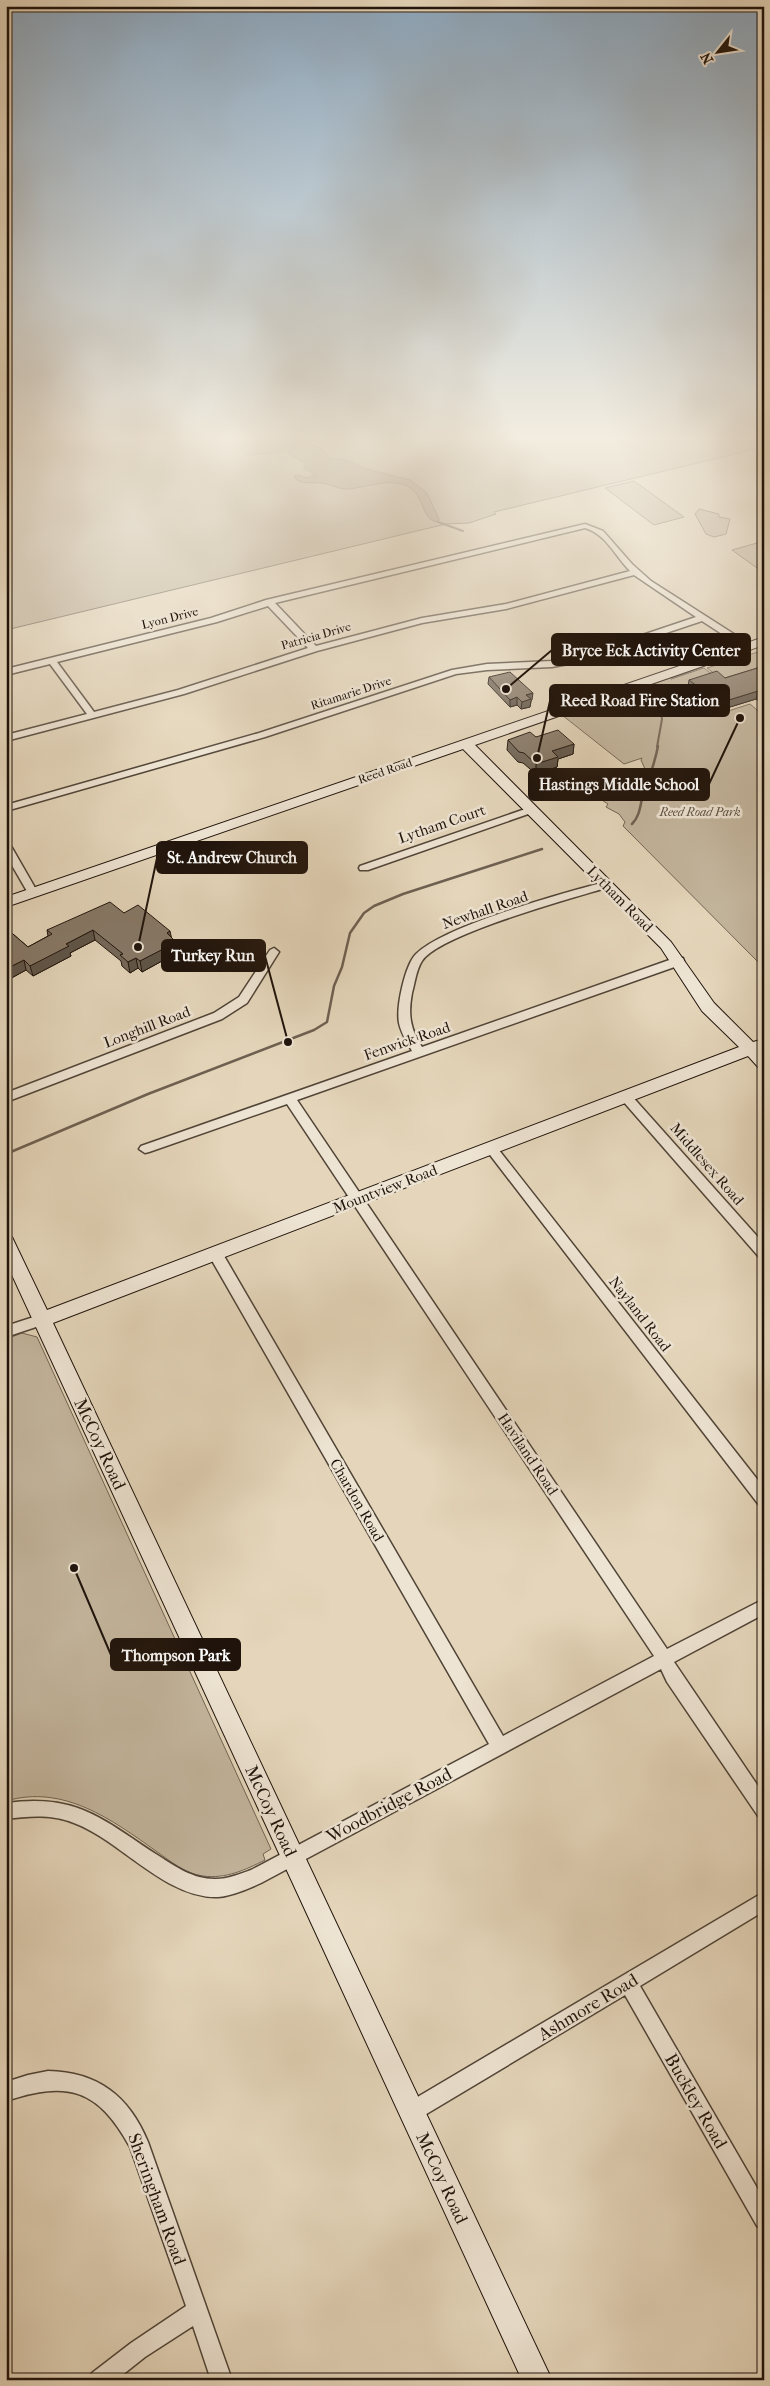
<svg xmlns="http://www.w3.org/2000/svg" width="770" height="2386" viewBox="0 0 770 2386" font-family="'IM FELL French Canon',serif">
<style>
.green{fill:#c3b59d;stroke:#716454}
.water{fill:#a2947f;stroke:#6e6051}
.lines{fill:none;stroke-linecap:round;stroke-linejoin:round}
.stream-far1{stroke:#6e6051;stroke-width:2}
.stream{stroke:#6e6051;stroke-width:2.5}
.street-casing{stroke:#504437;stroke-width:3}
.secondary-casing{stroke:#1f130b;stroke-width:2}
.street{fill:#eee4d3;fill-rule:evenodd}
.secondary{fill:#eee4d3;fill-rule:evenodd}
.wall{fill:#736759;stroke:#1f130b}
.shaded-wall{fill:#5e5448;stroke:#1f130b}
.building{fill:#867867;stroke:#1f130b}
.labels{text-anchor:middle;stroke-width:5;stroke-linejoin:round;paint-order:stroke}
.far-street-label{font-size:12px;fill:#1f130b;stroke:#eee4d3}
.far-park-label{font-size:12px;font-style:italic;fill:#584c3e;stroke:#eee4d3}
.street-label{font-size:15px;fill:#1f130b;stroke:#eee4d3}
.near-street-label{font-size:18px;fill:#1f130b;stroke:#eee4d3}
.leader{fill:none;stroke:#1f130b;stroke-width:2}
.callout-dot{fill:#1f130b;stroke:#eee4d3;stroke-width:2}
.callout{fill:#1f130b;stroke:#1f130b;stroke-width:2}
.callout-label{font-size:16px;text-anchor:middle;font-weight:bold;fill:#fff}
</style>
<rect width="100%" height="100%" fill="#e5d6bb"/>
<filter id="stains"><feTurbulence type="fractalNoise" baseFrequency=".004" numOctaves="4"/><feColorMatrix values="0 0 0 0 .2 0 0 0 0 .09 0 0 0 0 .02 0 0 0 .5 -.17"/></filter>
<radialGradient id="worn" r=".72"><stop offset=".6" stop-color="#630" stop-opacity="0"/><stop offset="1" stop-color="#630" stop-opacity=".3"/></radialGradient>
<path class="green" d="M6,434H764V447L494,512L496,514L469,523L446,524L6,630Z
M634,481L684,517L654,525L605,488Z
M699,509L719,514V517L730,519L726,534L714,537L706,534L695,514Z
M764,541V573L732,550Z
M761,651H764V673L733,688L707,668Z
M705,666L671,679L704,668L719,680L689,687L707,703L725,712L750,704L764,716V968L623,826L625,822L619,814L606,807L608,804L591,793L593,788L597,785L602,788L612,785L616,788C623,778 637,778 645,769L641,760L642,758L624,764L562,715Z
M22,1333L37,1337L271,1849L263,1854L265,1860C245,1870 226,1879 203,1876C186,1874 170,1861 156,1851C112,1820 64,1784 6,1801V1339Z"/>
<path class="water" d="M218,434H294L323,450L329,458L346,460L366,469L410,480L427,493L439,519L438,522C418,521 428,487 397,483C381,481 363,488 347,489C337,489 330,484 321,483C313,482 297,485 294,476L298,475L306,478L316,475L304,468L306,464L287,452L248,455Z"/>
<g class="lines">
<path class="stream-far1" d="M438,522L463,531
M657,690L662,719L657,747"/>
<path class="stream" d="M632,824C641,815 640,803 644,791C650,776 655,762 658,746
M6,1154L148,1094L314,1030L327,1022L334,986L342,967L350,933L364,913L374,906L403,894L542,849"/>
<defs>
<path id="street" d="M585,524L603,531L632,564L651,581L751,645V649H745L702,621L579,662L552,667L487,670L456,674L265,737L6,811V805L259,733L452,670L487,664L552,661L577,657L696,617L634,575L506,609L422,623L317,651L184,694L6,741V735L87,714L50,664L6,675V669L211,618L266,600ZM585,528C606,534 615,556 630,571L506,604L422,618L316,646L275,603ZM268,606L308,648L178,690L94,712L57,662L217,622Z
M531,807L534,808V812L368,870H360L359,868L360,866Z
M6,843L11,846L38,893L37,895L33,896L28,893L6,855Z
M605,882L609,883V887C573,898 440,934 422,961C416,970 415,983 412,993C408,1014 410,1029 422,1047L675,958H683L684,961L683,964L297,1100L667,1649L764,1599V1614L674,1662L764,1795V1818L758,1816L667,1682L661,1669L261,1883C248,1889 232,1896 218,1897C166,1899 120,1840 74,1823C52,1814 29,1816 6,1819V1803C78,1793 103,1820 159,1856C176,1867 193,1879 215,1879C228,1879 240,1874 251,1870L489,1744L210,1257L209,1253L210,1249H220L503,1736L654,1656L287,1104L149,1152L145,1153L139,1149L141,1146L412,1051C407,1042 401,1033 399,1023C396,1007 405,965 416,954C444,926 563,893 605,882Z
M274,948L279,952L247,1003L222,1019L6,1102V1093L214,1013L239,997L270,950Z
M626,1093L630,1094L764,1244V1258L759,1257L622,1100L620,1097Z
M491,1144L495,1145L764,1488V1506L759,1505L487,1151L485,1148L487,1145Z
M43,1314L48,1315L50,1319L48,1323L6,1337V1326Z
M764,1892V1911L640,1986L764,2200V2229L757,2226L625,1995L418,2119L411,2121L404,2119L402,2112L404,2105Z
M48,2071C98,2072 129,2096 148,2142L232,2380H211L193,2326L145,2357L116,2380H89L92,2373L131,2343L186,2306L130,2147C98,2089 68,2080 6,2101V2082L28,2075Z"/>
<path id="secondary" d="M764,637V645L475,745L671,942L714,1003L753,1042L764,1039V1050L762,1051L764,1053V1069L758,1067L748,1056L53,1323L552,2380H522L6,1262V1235L12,1237L47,1310L739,1047L702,1011L661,948L463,749L6,907V897Z"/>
</defs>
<use href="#street" class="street-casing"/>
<use href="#secondary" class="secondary-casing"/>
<use href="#street" class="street"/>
<use href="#secondary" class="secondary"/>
</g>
<path class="wall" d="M764,666V705L756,699L717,711L688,687L689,680L725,678Z
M489,677L532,700L531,701L530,707L521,709L517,705L510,707L488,684Z
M536,737L574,744L573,754L558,759L557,767L536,774L523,763L518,762L507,750L508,740Z
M124,913L171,937L175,949L170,951L171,956L142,972L138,968L130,973L122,966L121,961L95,940L70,953L71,956L33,976L26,970L6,981V928L28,947L48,936L47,930Z"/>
<path class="shaded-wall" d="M758,691L756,699L717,711L719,703Z
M533,693L532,700L531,701L530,707L521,709L522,702L526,695Z
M517,697V705L510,707V700Z
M574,744L573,754L558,759L557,767L536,774V764L552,751Z
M93,930L95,940L70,953L71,956L33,976L30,966L66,944Z
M170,931L172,940L173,939L175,949L170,951L171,956L142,972L140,961L166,943L167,933Z
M136,958L138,968L130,973L128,962Z
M24,960L26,970L6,981V969Z"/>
<path class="building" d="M764,666V696L758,691L719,703L689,680L717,671L725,678Z
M510,672L533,693L526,695L531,699L522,702L517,697L510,700L489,677Z
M558,730L574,744L552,751L558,757L536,764L524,753L519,752L508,740L530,732L536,737Z
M110,902L124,913L138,905L170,931L167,933L173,939L166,943L169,946L140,961L136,958L128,962L120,955L123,954L93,930L66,944L69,946L30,966L24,960L6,969V928L28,947L52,934L47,930Z"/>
<linearGradient id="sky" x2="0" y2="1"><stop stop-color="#8ca7be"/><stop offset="0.57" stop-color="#f3ede0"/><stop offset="1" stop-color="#f3ede0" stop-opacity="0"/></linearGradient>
<rect width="770" height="768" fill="url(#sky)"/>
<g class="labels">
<g class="far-street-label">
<text transform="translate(170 618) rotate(-14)" y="4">Lyon Drive</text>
<text transform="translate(316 636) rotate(-16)" y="4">Patricia Drive</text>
<text transform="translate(351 693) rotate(-18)" y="4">Ritamarie Drive</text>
<text transform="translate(385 771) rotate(-19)" y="4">Reed Road</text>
</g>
<g class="far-park-label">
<text x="700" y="816">Reed Road Park</text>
</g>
<g class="street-label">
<text transform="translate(442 824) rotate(-19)" y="5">Lytham Court</text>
<text transform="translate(620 899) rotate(45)" y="5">Lytham Road</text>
<text transform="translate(485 910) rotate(-19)" y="5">Newhall Road</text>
<text transform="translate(147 1027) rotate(-21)" y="5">Longhill Road</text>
<text transform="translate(407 1041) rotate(-19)" y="5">Fenwick Road</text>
<text transform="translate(707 1164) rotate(49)" y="5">Middlesex Road</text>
<text transform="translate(385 1189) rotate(-21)" y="5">Mountview Road</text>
<text transform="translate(640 1314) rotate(52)" y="5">Nayland Road</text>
<text transform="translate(528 1454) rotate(56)" y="5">Haviland Road</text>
<text transform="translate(357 1500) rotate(60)" y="5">Chardon Road</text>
</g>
<g class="near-street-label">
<text transform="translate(100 1444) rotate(65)" y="6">McCoy Road</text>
<text transform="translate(389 1805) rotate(-28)" y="6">Woodbridge Road</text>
<text transform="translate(271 1811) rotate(65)" y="6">McCoy Road</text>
<text transform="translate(588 2007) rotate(-31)" y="6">Ashmore Road</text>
<text transform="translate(696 2101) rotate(60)" y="6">Buckley Road</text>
<text transform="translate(442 2178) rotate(65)" y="6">McCoy Road</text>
<text transform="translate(157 2199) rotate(70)" y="6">Sheringham Road</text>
</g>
</g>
<path class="leader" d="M506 689L552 650M537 758L550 701M740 718L709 784M138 947L157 858M288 1042L265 956M74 1568L111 1655"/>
<g class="callout-dot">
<circle cx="506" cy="689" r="5"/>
<circle cx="537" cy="758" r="5"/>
<circle cx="740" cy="718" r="5"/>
<circle cx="138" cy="947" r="5"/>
<circle cx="288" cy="1042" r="5"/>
<circle cx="74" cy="1568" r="5"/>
</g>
<g class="callout">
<rect x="552" y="634" width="198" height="31" rx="5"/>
<rect x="550" y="685" width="179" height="31" rx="5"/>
<rect x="529" y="769" width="180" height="31" rx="5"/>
<rect x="157" y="842" width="150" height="31" rx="5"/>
<rect x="162" y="940" width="103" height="31" rx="5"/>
<rect x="111" y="1639" width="129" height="31" rx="5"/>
</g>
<g class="callout-label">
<text x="651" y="656">Bryce Eck Activity Center</text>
<text x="640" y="706">Reed Road Fire Station</text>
<text x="619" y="790">Hastings Middle School</text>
<text x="232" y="863">St. Andrew Church</text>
<text x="213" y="961">Turkey Run</text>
<text x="176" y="1661">Thompson Park</text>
</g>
<rect width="770" height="2386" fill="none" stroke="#e5d6bb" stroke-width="25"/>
<rect x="8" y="8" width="755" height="2371" fill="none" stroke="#1f130b" stroke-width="2.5"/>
<rect x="12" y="12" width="745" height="2361" fill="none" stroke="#1f130b"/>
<g transform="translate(718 52) rotate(240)" stroke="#eee4d3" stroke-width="4" paint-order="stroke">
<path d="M0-4L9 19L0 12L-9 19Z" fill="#1f130b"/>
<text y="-8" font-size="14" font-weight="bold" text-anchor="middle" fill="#1f130b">N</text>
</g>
<rect width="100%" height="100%" filter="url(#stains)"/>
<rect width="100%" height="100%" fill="url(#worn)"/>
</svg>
